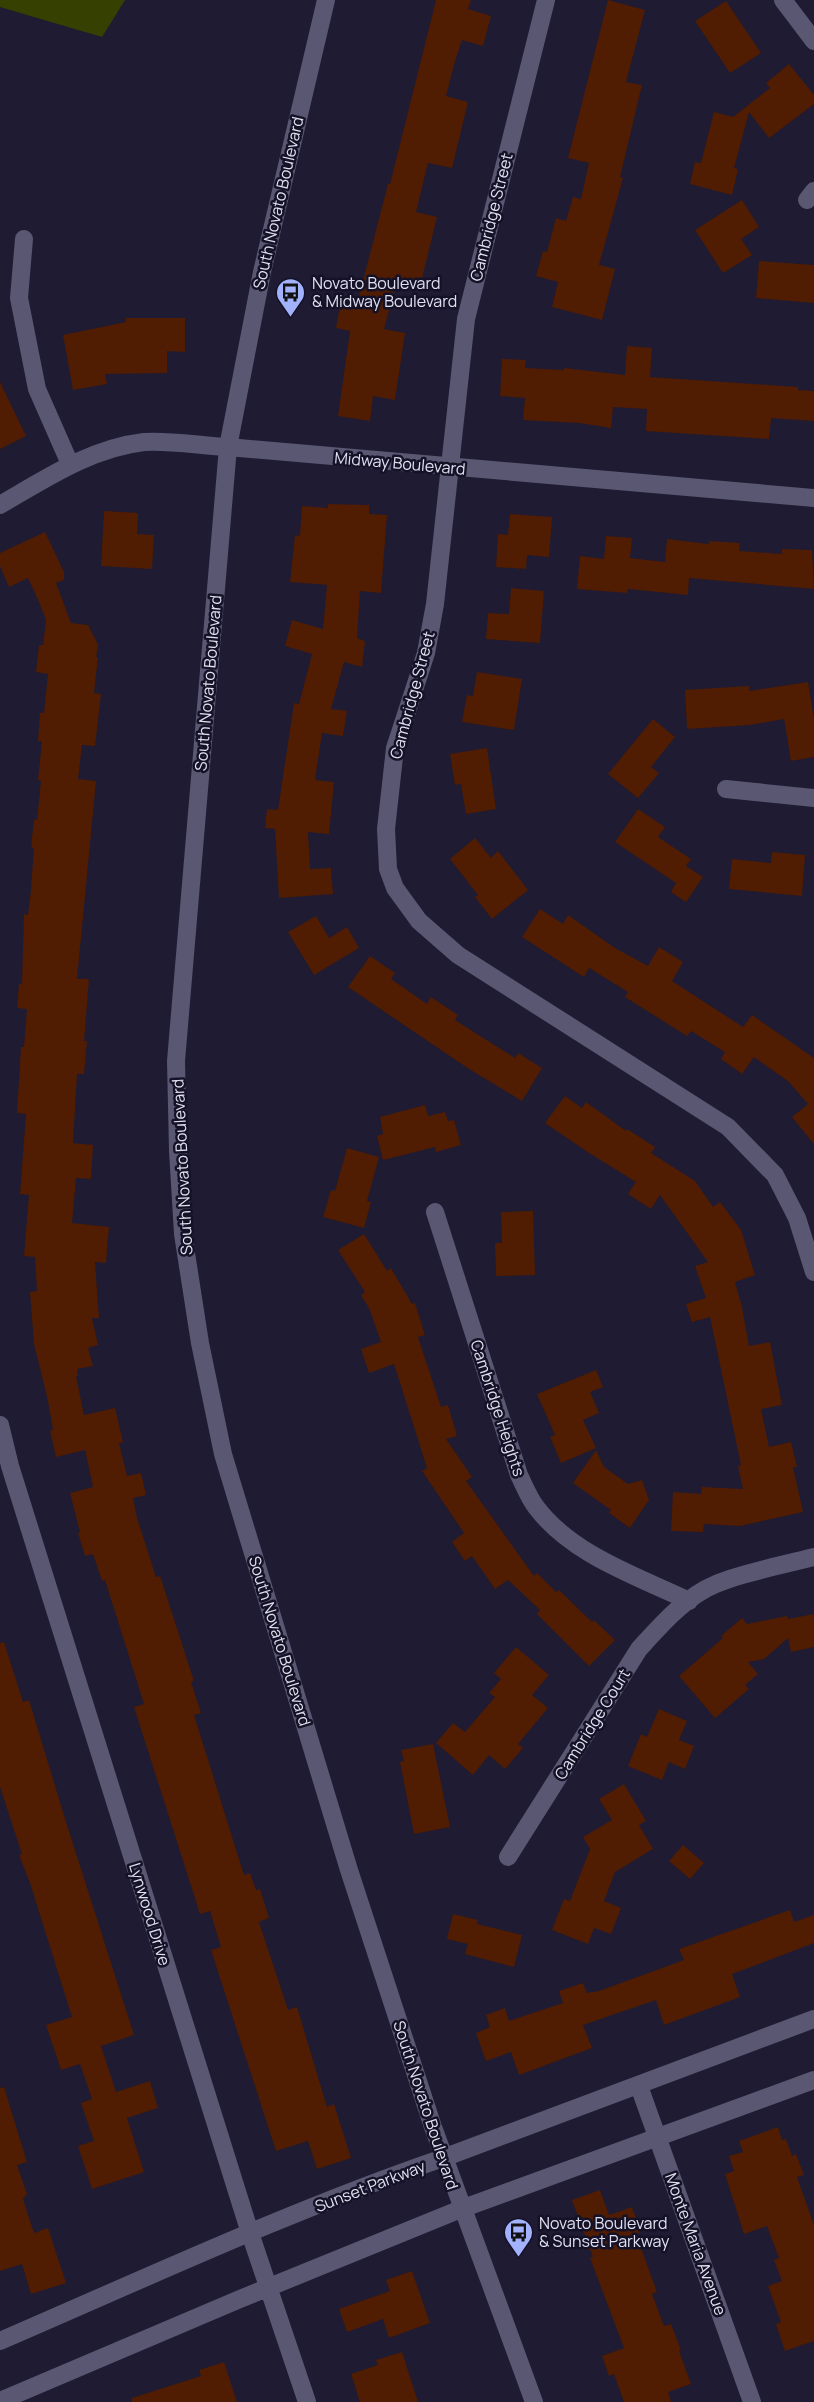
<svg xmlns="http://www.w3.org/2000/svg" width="814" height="2402" viewBox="0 0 814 2402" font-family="Manrope,sans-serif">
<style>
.green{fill:#364001}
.building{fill:#501c02}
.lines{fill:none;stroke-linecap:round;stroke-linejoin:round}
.street{stroke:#595772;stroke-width:18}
.secondary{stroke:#595772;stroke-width:18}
.labels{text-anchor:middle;stroke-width:5;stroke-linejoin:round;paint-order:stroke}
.street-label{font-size:16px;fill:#e0e0f0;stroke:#151228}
.poi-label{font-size:16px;fill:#e0e0f0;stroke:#151228;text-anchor:start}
</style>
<rect width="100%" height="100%" fill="#1e1b32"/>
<path class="green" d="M0,0H125L102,37L0,7Z"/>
<path class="building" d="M436,0H471L468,9L491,16L483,46L462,40L455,61L446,96L468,102L452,168L428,163L416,212L437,217L421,283L398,277L384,329L405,333L395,400L373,396L370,421L338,416L350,331L336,328L340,306L353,308L354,304H357L388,184H390Z
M608,0L645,10L626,82L642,85L620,177L623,178L599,265L615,269L602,320L552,307L558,282L536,276L543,251L547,252L556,218L566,221L573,197L581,199L589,163L568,158Z
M726,1L761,53L730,73L695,21Z
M789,64L814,95V104L769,138L749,112L734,168L738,169L732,195L690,184L695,162L701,163L714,112L733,117L770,88L766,83Z
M742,200L759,227L741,239L752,255L723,273L695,230Z
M759,261L814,265V303L756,298Z
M126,318H185V352L167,351V373L105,374L107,384L73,390L63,335L126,322Z
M627,346L652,348L650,377L798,387V390L814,391V421L771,418L769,439L646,431L647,409L613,407L611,428L579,423L523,420L525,398L500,396L502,359L526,360L525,368L564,370V368L625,375Z
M0,382L26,436L0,449Z
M328,504L369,505V514L387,515L381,593L360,591L357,638L365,641L362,667L344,662L331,709L347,711L343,736L322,733L315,780L334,782L329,834L308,832L310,869L331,868L333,894L279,898L275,829L265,828L267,809L278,810L294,703L299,704L312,654L285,646L292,620L323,629L327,585L290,582L295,535L300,536L302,506L328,508Z
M104,511L138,513L137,534L154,535L152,569L101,566Z
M510,514L552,517L549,557L527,555L526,569L496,567L498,534L508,535Z
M45,532L64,572V580L56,583L71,623L88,625L98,645L96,657H98L94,693L101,694L95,746L82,745L78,779L96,781L77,979H89L84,1041H87L84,1074H77L73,1143L93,1145L91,1179L76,1178L72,1223L109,1227L106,1263L95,1262L99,1318H92L98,1345L88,1348L93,1366L77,1369L78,1376H76L84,1415L115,1408L123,1442L119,1443L127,1476L141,1473L146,1495L133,1498L137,1518L156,1577L160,1576L194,1681L191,1682L201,1713L194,1715L244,1875L250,1873L256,1890L260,1889L269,1918L259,1922L288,2010L297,2007L327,2107L334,2104L351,2158L317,2169L308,2141L276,2151L211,1950L221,1947L210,1911L200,1914L134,1707L144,1704L105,1580L102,1581L93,1554L85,1556L78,1533L80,1532L70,1493L93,1487L85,1450L56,1457L50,1431L53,1430L48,1401L34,1344L30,1292L37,1291L35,1257L24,1256L29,1195L20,1194L26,1114L17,1113L21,1047H24L27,1009L17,1008L19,984H22L24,914L28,915L31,890L34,848L31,847L34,819L37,820L41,781L38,780L42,741H38L40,713H44L48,674L36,672L39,645H43L46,620L39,602L28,578L9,587L0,566V553Z
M606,536L632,538L630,558L665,562L667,539L709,544V541L740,543L739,551L782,554V549L812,550L814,589L689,578L688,595L628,589L627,593L577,589L580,556L604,559Z
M511,588L544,591L540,643L486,639L488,613L509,614Z
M477,672L522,679L514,730L462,722L467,695L473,696Z
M808,682L814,719V757L791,761L784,719L750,725L687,729L685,690L749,686V691Z
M653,719L675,737L651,767L659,773L638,798L608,774Z
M487,748L496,809L466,814L461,784L455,785L450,754Z
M638,809L665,827L658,837L691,859L686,866L703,877L686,902L671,892L676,883L615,842Z
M475,838L491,858L498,851L528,890L492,919L475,897L478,895L450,859Z
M772,852L805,855L802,896L729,889L732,859L771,863Z
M540,909L563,924L568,915L615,948L648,966L659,947L683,962L672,981L743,1027L752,1015L814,1058V1144L792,1117L808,1104L789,1082L754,1057L742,1074L721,1059L725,1052L691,1031L687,1036L625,997L628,992L589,968L584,977L522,937Z
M316,916L329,938L347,927L359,948L314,975L288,932Z
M370,956L395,973L391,979L427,1004L431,997L458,1015L455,1020L488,1041L515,1058L518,1053L542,1068L522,1101L469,1069L348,987Z
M565,1096L582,1108L586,1102L626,1131L627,1129L655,1147L651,1153L695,1181L713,1207L720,1202L741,1230L755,1275L735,1282L742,1307L749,1346L770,1342L782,1405L761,1409L769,1447L791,1442L797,1467H793L803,1512L740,1526L704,1524L703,1532L671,1531L673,1492L701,1494L702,1487L743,1489L738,1466L741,1465L710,1317L692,1322L686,1304L706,1298L695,1266L708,1262L660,1195L651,1209L628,1194L636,1182L589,1153L545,1123Z
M425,1105L428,1116L445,1112L448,1121L454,1120L461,1145L436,1152L435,1147L383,1160L377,1136L383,1134L380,1117Z
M347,1148L379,1157L367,1201L371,1202L364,1228L323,1217L331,1190L335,1191Z
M533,1211L535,1275L496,1276L495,1243H502L501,1212Z
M364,1234L387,1271L391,1268L412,1304L415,1303L425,1335L418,1337L441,1407L448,1405L457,1436L446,1439L472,1477L466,1481L534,1576L537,1573L556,1592L559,1590L592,1622L594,1620L615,1640L589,1666L537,1614L540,1610L508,1580L495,1589L472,1556L465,1561L452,1542L464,1533L422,1471L427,1468L394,1364L369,1373L361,1349L381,1342L369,1308L361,1295L365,1292L338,1250Z
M596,1370L603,1387L590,1392L599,1413L583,1420L596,1448L561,1463L550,1437L555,1435L537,1394Z
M596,1450L604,1467L628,1484L642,1480L649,1500L630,1528L609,1513L611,1510L573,1483Z
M814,1614V1647L791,1652L788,1638L764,1659L748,1662L758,1674L745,1685L749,1689L715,1718L679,1676L723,1638L721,1636L742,1618L747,1624L787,1616L788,1619Z
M4,1642L23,1702L29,1700L67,1825L134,2035L101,2046L116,2092L150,2081L158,2108L127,2118L144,2172L92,2189L78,2146L94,2141L81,2103L92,2099L80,2064L61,2070L46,2025L72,2017L30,1883L19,1855L22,1854L0,1787V1643Z
M516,1647L549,1675L532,1695L548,1708L518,1744L523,1748L505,1769L489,1755L473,1775L436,1743L453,1723L465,1732L495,1697L489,1693L501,1679L494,1673Z
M659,1709L687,1721L679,1740L694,1746L685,1769L669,1762L662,1780L628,1766L641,1734L647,1737Z
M433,1744L450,1827L414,1834L400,1762L404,1761L401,1750Z
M624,1784L646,1821L639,1825L653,1849L615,1872L604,1901L621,1908L611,1934L594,1928L588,1944L552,1930L564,1899L570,1901L590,1849L583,1837L612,1820L599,1799Z
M683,1845L704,1863L690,1879L669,1861Z
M790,1910L794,1922L814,1915V1943L732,1974L740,1997L664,2025L656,2000L583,2025L592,2048L519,2075L511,2052L486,2061L476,2033L490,2027L486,2015L505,2008L509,2021L563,2003L559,1991L583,1983L587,1993L599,1991L684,1960L679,1949Z
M453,1914L478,1920L477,1924L522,1935L514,1967L465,1954L468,1944L447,1939Z
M4,2087L27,2162L17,2165L27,2194L23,2199L34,2233L48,2228L66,2283L31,2294L22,2264L0,2271V2088Z
M778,2127L782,2140L786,2139L792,2156L796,2154L804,2175L797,2177L814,2225V2341L785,2351L776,2324L781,2322L768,2286L782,2281L774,2260L779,2258L767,2226L744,2234L725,2174L734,2171L729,2156L743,2152L739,2141Z
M600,2190L609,2215L632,2207L641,2232L636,2234L657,2292L652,2294L664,2326L671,2324L681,2350L679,2351L691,2384L668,2392L671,2402H624L614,2374L609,2376L602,2356L624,2348L590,2258L593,2257L572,2200Z
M412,2271L430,2323L389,2338L383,2319L347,2332L339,2309L390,2291L386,2280Z
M402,2352L418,2402H360L351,2374L378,2365L376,2360Z
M224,2362L237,2402H132V2398L201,2376L199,2370Z"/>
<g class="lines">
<path class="street" d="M546,0L466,319L435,604L426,653L395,748L386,829L388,869L395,888L419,921L458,955L728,1127L775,1175L797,1218L814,1272
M783,0L814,41
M807,200L814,191
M24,239L19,298L37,389L70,464
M0,505C45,479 91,448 144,442C168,440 203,446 228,447L814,498
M726,789L814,798
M435,1212L519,1475C524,1485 529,1498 536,1507C572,1555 637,1576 689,1601
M0,1425L10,1466L250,2233L307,2402
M508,1857L639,1649C660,1626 686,1596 716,1584C744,1572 784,1565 814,1557
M639,2086L752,2402
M0,2341C146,2278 292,2210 443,2158
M0,2401L240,2299L461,2209"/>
<path class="secondary" d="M326,0L262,272L228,447L176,1061L178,1151L183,1234L200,1343L223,1454L349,1870L433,2127L534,2402
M443,2158L814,2019
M461,2209L814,2080"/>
</g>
<defs>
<symbol id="bus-pin" viewBox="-11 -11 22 30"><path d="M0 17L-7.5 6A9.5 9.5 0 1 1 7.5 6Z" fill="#a3b2fd" stroke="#151228"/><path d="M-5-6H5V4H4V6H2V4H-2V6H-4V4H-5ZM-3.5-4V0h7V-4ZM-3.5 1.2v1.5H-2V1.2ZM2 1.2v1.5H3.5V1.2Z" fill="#111"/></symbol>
</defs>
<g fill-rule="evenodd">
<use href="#bus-pin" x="274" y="276" width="33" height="45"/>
<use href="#bus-pin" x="502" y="2216" width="33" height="45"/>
</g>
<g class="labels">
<g class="street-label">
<text transform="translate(278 203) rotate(-77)" y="6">South Novato Boulevard</text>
<text transform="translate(491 217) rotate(-76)" y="6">Cambridge Street</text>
<text transform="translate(400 463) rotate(5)" y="6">Midway Boulevard</text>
<text transform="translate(208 683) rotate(-85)" y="6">South Novato Boulevard</text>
<text transform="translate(412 695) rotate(-75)" y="6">Cambridge Street</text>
<text transform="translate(182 1167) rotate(-93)" y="6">South Novato Boulevard</text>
<text transform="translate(498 1408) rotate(72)" y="6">Cambridge Heights</text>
<text transform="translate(280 1641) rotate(73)" y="6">South Novato Boulevard</text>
<text transform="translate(592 1724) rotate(-58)" y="6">Cambridge Court</text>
<text transform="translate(150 1914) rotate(73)" y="6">Lynwood Drive</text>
<text transform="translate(426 2105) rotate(72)" y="6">South Novato Boulevard</text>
<text transform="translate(370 2186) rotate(-21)" y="6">Sunset Parkway</text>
<text transform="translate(696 2244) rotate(70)" y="6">Monte Maria Avenue</text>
</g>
<g class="poi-label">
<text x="312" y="289">Novato Boulevard<tspan x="312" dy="18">&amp; Midway Boulevard</tspan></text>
<text x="539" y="2229">Novato Boulevard<tspan x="539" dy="18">&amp; Sunset Parkway</tspan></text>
</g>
</g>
</svg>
